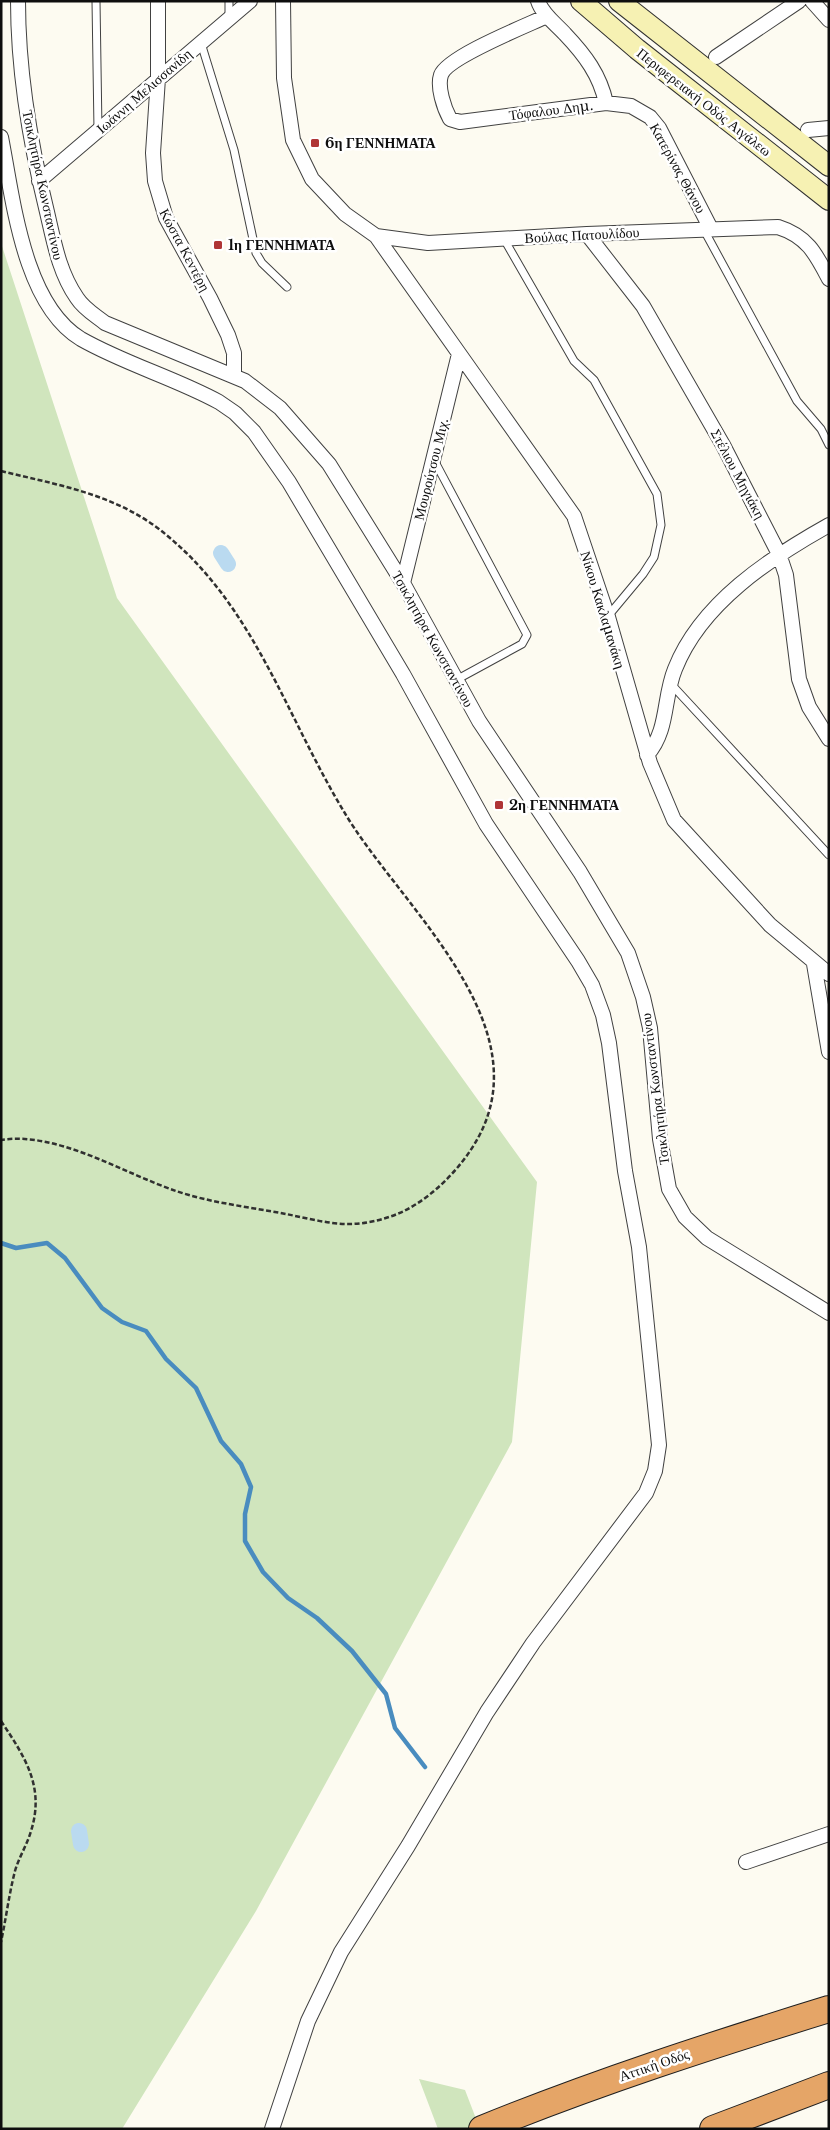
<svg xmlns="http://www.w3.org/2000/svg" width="830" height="2130" viewBox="0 0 830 2130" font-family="'Libre Baskerville',serif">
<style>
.green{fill:#d0e5bd}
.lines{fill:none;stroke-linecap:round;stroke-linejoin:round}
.stream{stroke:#498cbf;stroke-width:4.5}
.canal{stroke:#badaf0;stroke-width:16}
.service-casing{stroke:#414141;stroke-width:9}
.minor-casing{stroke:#414141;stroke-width:16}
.secondary-casing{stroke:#303030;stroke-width:22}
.motorway-casing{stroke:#1f1f1f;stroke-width:28}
.path{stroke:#303030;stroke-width:2.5;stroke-dasharray:5 2.5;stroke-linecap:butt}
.service{stroke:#fff;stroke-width:7}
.minor{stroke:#fff;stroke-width:14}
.secondary{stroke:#f6f1b3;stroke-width:20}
.motorway{stroke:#e5a567;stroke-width:26}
.poi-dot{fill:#af3536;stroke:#fff;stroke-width:2}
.labels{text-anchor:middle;stroke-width:5;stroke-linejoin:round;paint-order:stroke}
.street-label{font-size:14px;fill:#0e0e0e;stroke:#fff}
.poi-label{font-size:14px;font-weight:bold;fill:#0e0e0e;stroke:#fff;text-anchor:start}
</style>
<rect width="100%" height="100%" fill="#fdfbf1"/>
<path class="green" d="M1,243L117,598L537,1182L512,1442L256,1911L122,2129H1Z
M419,2079L465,2090L480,2129H438Z"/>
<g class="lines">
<path class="stream" d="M1,1243L16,1248L47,1243L65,1258L102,1308L122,1322L146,1331L166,1359L196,1388L221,1441L241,1464L251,1487L245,1514V1541L263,1572L288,1598L317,1618L352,1651L386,1694L395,1728L425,1767"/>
<path class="canal" d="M221,553L228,564
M79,1831L81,1844"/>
<defs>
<path id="service" d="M96,1L98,130
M229,1V18
M201,43L234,150L256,253L262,263L287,287
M704,230L797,401L821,429L829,445
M504,239L574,361L594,380L657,494L661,525L654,557L643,574L608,616
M434,460L527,635L522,644L456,680
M670,683L829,855"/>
<path id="minor" d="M18,1C18,73 30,143 47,212C54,242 59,272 77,298C84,309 95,315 105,323L245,381L280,408L329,464L403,583L479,721L580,872L628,953L643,997L650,1028L660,1139L669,1189L685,1217L707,1238L829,1313
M158,1V78L153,153L155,181L166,218L210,298L228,335L234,353V375
M283,1L284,78L293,140L312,179L345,214L376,236L574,516L608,617L650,763L674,820L770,925L829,974
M538,1C542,14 556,24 565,34C585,55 600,75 606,103
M812,1L829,20
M547,16C528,25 447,57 441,75C437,87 444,108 450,119L460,122L606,103L631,106L650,117L659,128L711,229
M716,57L799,1
M808,130L829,128
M1,137C13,198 23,304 81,339C125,364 175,378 219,402L235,413L254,432L289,482L403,674L486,824L578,961L592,985L603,1015L609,1043L625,1171L639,1247L659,1445L655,1471L646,1493L533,1643L487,1712L408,1846L341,1952L308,2021L272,2129
M39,181L250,1
M587,234L643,306L723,445L779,554L786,575L799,679L809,707L829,739
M376,236L428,243L587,234L778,227C807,236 816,254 829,279
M403,583L459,354
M647,755C669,730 663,698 675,669C701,603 770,558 829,525
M814,964L829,1052
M746,1862L829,1834"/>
<path id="secondary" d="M581,1L637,49L829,200
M619,1L829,166"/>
<path id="motorway" d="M482,2129C595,2083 712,2045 829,2009
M713,2129L829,2085"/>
</defs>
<use href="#service" class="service-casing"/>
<use href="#minor" class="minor-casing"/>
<use href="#secondary" class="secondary-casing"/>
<use href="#motorway" class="motorway-casing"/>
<path class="path" d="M1,471C62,486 121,495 170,538C255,610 287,717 343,810C396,902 542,1021 478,1138C462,1167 434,1196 404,1211C387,1219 367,1224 349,1224C328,1224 306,1218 286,1214C250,1207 211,1203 176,1191C123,1173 57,1131 1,1140
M1,1721C25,1757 45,1787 31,1831C27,1845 19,1857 15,1871C9,1894 6,1919 1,1942"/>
<use href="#service" class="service"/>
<use href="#minor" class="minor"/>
<use href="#secondary" class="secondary"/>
<use href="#motorway" class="motorway"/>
</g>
<g class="poi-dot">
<rect x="310" y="138" width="10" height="10" rx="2.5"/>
<rect x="213" y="240" width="10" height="10" rx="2.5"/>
<rect x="494" y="800" width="10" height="10" rx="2.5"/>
</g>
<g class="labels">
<g class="street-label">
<text transform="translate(144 91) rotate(-41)" y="5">Ιωάννη Μελισσανίδη</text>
<text transform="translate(704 102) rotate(38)" y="5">Περιφερειακή Οδός Αιγάλεω</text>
<text transform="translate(551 110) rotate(-7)" y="5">Τόφαλου Δημ.</text>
<text transform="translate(678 168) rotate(61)" y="5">Κατερίνας Θάνου</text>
<text transform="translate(43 185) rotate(78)" y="5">Τσικλητήρα Κωνσταντίνου</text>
<text transform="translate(582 235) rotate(-3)" y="5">Βούλας Πατουλίδου</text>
<text transform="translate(185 250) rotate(62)" y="5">Κώστα Κεντέρη</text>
<text transform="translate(431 469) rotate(-76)" y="5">Μουρούτσου Μιχ.</text>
<text transform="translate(738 474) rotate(62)" y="5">Στέλιου Μηγιάκη</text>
<text transform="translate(603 610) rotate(73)" y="5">Νίκου Κακλαμανάκη</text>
<text transform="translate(433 639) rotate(61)" y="5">Τσικλητήρα Κωνσταντίνου</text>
<text transform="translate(655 1089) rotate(-97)" y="5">Τσικλητήρα Κωνσταντίνου</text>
<text transform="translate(654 2065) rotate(-19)" y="5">Αττική Οδός</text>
</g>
<g class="poi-label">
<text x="325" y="148">6η ΓΕΝΝΗΜΑΤΑ</text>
<text x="228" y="250">1η ΓΕΝΝΗΜΑΤΑ</text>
<text x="509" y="810">2η ΓΕΝΝΗΜΑΤΑ</text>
</g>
</g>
<rect width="830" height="2130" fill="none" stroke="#0e0e0e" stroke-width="5"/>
</svg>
